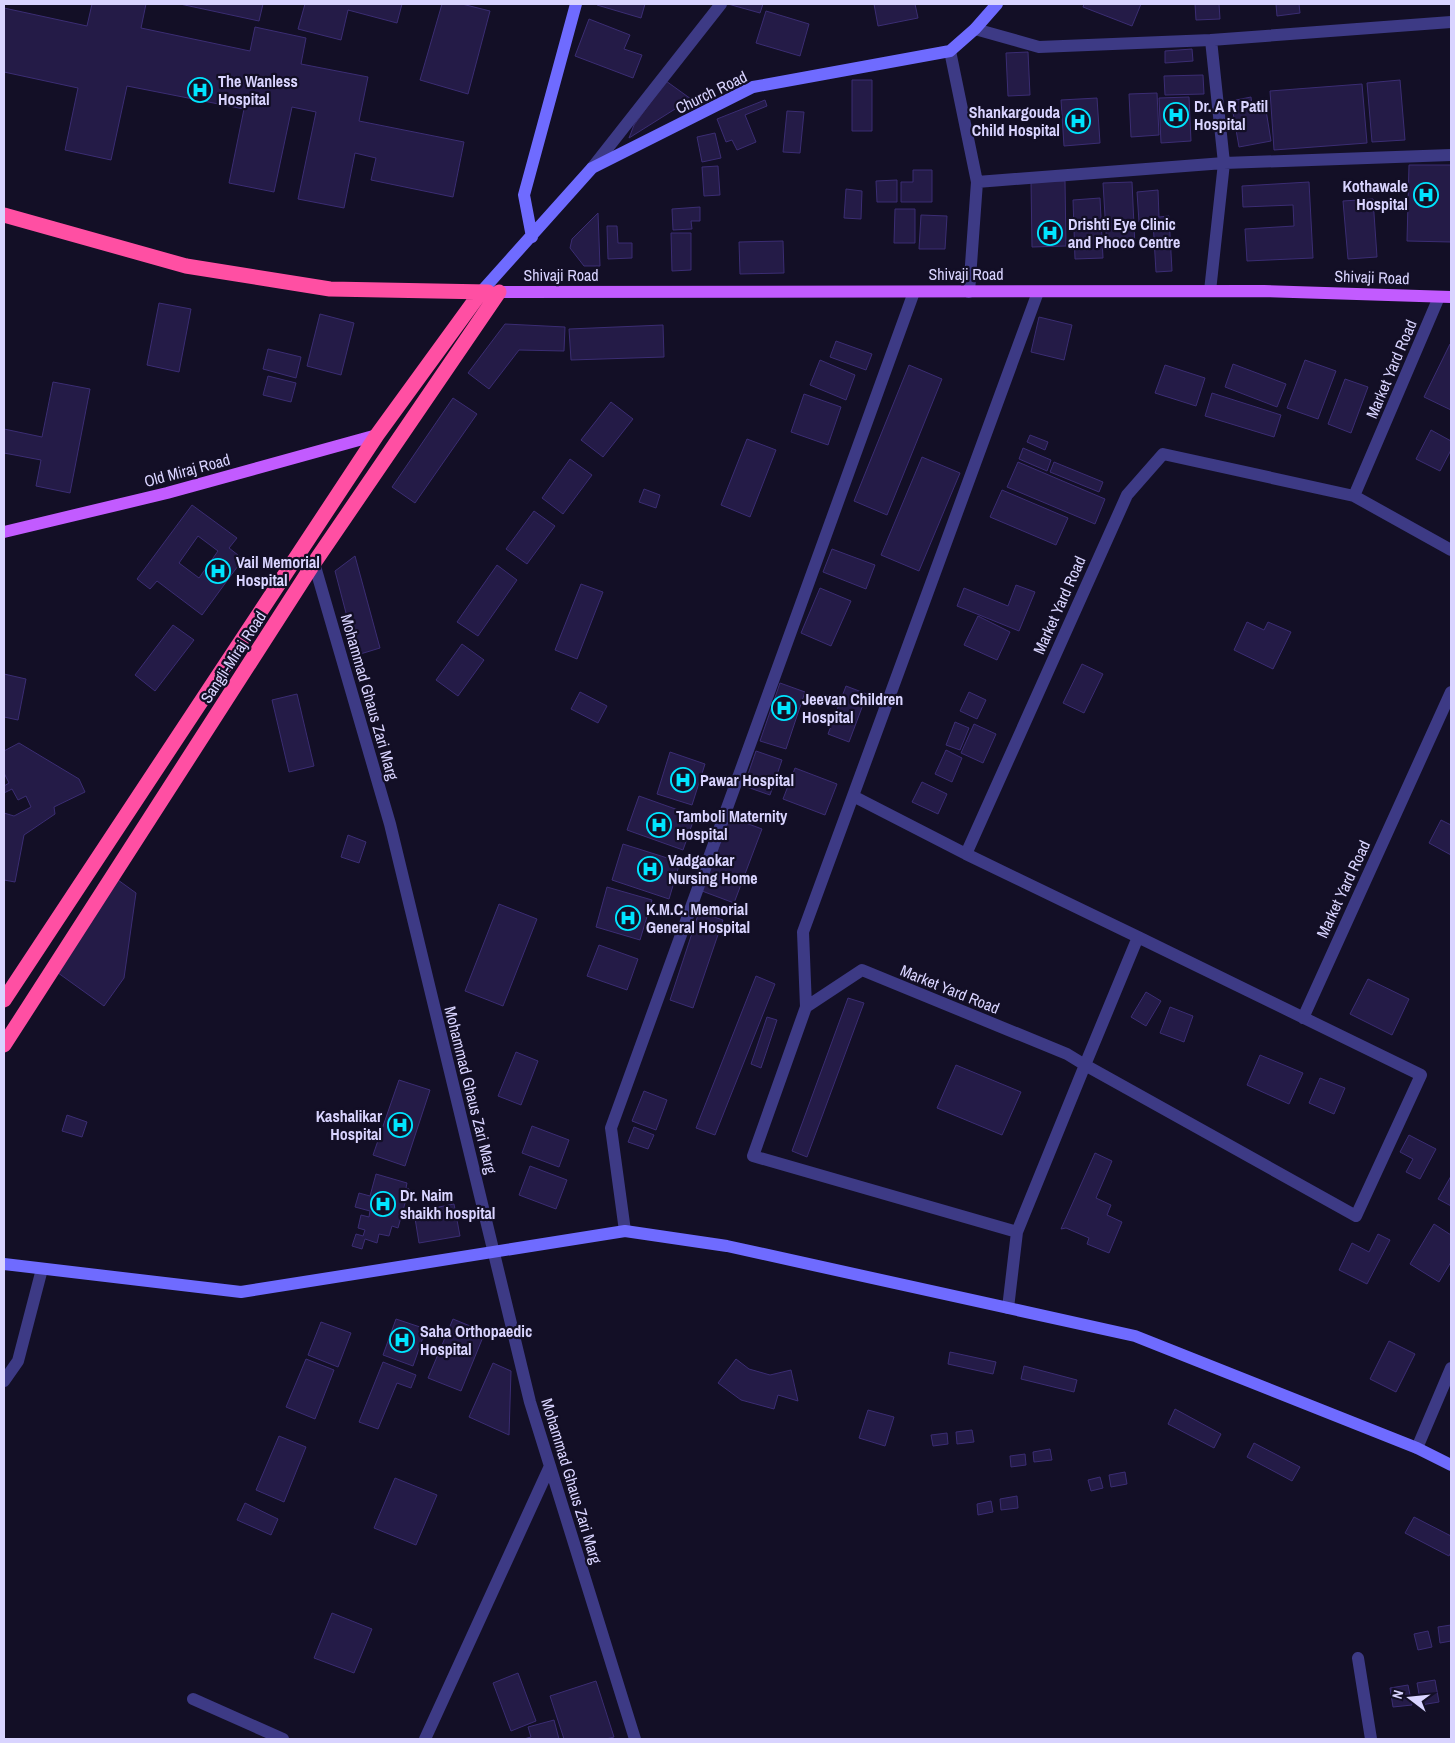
<svg xmlns="http://www.w3.org/2000/svg" width="1455" height="1743" viewBox="0 0 1455 1743" font-family="'Archivo Narrow',sans-serif">
<style>
.building{fill:#241b47;stroke:#3b2d73;fill-rule:evenodd}
.lines{fill:none;stroke-linecap:round;stroke-linejoin:round}
.street{stroke:#3d3a85;stroke-width:12}
.secondary{stroke:#6f6bff;stroke-width:12}
.primary{stroke:#c25bff;stroke-width:12}
.highway{stroke:#ff4fa3;stroke-width:15}
.labels{text-anchor:middle;stroke-width:4.5;stroke-linejoin:round;paint-order:stroke}
.poi-label{font-size:16px;font-weight:bold;fill:#d9d4ff;stroke:#130f26;text-anchor:start}
.street-label{font-size:16px;fill:#d9d4ff;stroke:#130f26}
</style>
<rect width="100%" height="100%" fill="#130f26"/>
<path class="building" d="M92,4H146L141,28L250,51L255,27L306,38L301,64L368,77L359,121L464,142L453,197L371,180L376,158L355,153L344,208L298,199L316,112L292,107L274,192L229,183L244,109L127,86L111,160L65,150L78,88L4,72V8L87,26Z
M180,4H263L259,21Z
M305,4H402L397,23L348,10L341,40L298,29Z
M442,4H462L490,11L468,94L420,80Z
M597,4H645L641,18L597,5Z
M728,4H763L760,13Z
M874,4H915L918,18L878,26Z
M1084,4H1141L1132,26L1083,7Z
M1195,4H1219L1220,19L1196,20Z
M1276,4H1299L1300,13L1277,16Z
M766,11L809,24L800,56L756,43Z
M589,19L630,35L624,49L642,55L633,78L575,56Z
M1192,49L1193,61L1165,63V51Z
M1028,52L1030,95L1008,96L1006,53Z
M1203,75L1204,94L1165,95L1164,76Z
M852,80H872V131H852Z
M1400,80L1405,140L1372,142L1367,83Z
M666,81L691,99L629,138L634,125Z
M1362,84L1367,143L1274,150L1270,91Z
M1157,93L1159,135L1131,137L1129,94Z
M1189,97L1191,141L1161,143L1159,98Z
M1251,97L1252,106L1265,104L1271,141L1239,147L1231,101Z
M1097,98L1100,143L1064,146L1061,100Z
M765,100L767,106L745,115L756,142L737,150L732,140L726,142L717,119Z
M787,111L804,112L800,153L783,152Z
M715,133L721,158L702,162L697,137Z
M1409,165H1451V242L1407,241Z
M718,166L720,195L704,196L702,167Z
M913,170H932V202H901V182H913Z
M897,180V202H877L876,181Z
M1031,181H1065L1066,246L1032,247Z
M1132,182L1135,247L1107,249L1103,183Z
M1309,182L1313,258L1247,261L1245,229L1294,226L1293,205L1243,207L1242,186Z
M846,189L862,191L861,219L844,218Z
M1158,190L1159,217L1169,216L1172,271L1156,272L1153,221L1139,222L1137,192Z
M1100,198L1103,258L1075,259L1073,200Z
M1373,199L1377,257L1348,259L1343,201Z
M700,207V221H691L692,229L673,230L672,209Z
M895,209H915V243H894Z
M598,213L600,266H584L570,248L572,239Z
M921,215L947,216L945,249H919Z
M607,226H617L618,243H632V258L608,259Z
M671,233H691V270L672,271Z
M783,241L784,273L740,274L739,242Z
M159,303L191,309L179,372L147,365Z
M320,314L354,323L341,375L307,366Z
M1039,317L1072,325L1064,360L1031,352Z
M505,324L565,327L564,351L519,350L489,389L468,373Z
M663,325L664,357L571,360L569,329Z
M836,341L872,354L866,370L830,357Z
M1450,344H1451V410L1424,397Z
M268,349L301,357L296,378L263,369Z
M820,360L855,375L846,400L810,385Z
M1305,360L1336,371L1318,419L1287,408Z
M1233,364L1286,384L1277,407L1225,387Z
M909,365L942,379L887,515L854,501Z
M1165,365L1205,378L1196,406L1155,393Z
M268,376L296,383L291,402L263,395Z
M1345,379L1368,387L1351,433L1328,424Z
M53,382L90,389L70,493L36,486L41,460L4,453V429L42,437Z
M1212,393L1281,415L1274,437L1205,416Z
M804,394L841,407L828,445L791,432Z
M453,398L477,414L415,503L392,487Z
M611,402L633,419L603,457L581,440Z
M1431,430L1451,441V450L1440,471L1416,459Z
M1030,435L1048,442L1045,450L1027,442Z
M747,439L776,450L750,517L721,505Z
M1023,448L1051,460L1047,471L1019,459Z
M922,457L960,473L919,571L881,555Z
M570,459L592,475L563,514L542,498Z
M1018,462L1105,499L1095,524L1007,487Z
M1054,462L1103,482L1099,492L1050,472Z
M644,489L660,495L656,508L639,502Z
M1002,490L1068,518L1056,545L990,517Z
M192,505L237,538L229,548L243,559L202,615L157,581L150,589L137,579ZM198,536L218,551L199,578L179,563Z
M534,511L555,526L527,564L506,549Z
M832,549L875,565L866,589L823,572Z
M355,556L380,648L357,655L335,571Z
M497,565L517,580L478,636L457,622Z
M581,584L603,592L577,659L555,650Z
M1016,585L1035,592L1019,631L957,606L964,588L1008,606Z
M820,588L851,601L831,646L801,633Z
M978,616L1010,632L997,660L964,645Z
M1247,622L1264,630L1268,622L1291,632L1273,669L1234,650Z
M173,625L194,640L155,691L135,675Z
M462,644L484,660L458,696L436,680Z
M1082,664L1103,674L1084,713L1063,703Z
M4,674L26,679L18,720L4,717Z
M780,683L805,692L786,749L760,741Z
M846,686L867,694L849,742L828,734Z
M580,692L607,706L598,723L571,709Z
M969,692L986,700L977,719L960,711Z
M297,694L314,766L289,772L272,700Z
M955,722L969,728L960,750L946,745Z
M974,724L996,734L983,763L961,753Z
M19,743L79,779L85,792L54,807L55,814L24,835L15,882L4,880V813L14,816L31,807L26,796L18,800L12,789L4,793V786L9,783L4,773V751Z
M946,750L962,758L952,782L935,774Z
M756,751L782,760L770,795L744,786Z
M670,752L705,764L692,805L657,794Z
M795,768L837,784L825,815L783,799Z
M922,782L947,794L938,814L912,802Z
M639,796L695,816L683,850L627,830Z
M730,817L762,829L734,903L702,891Z
M1441,820L1451,825V855L1429,843Z
M348,835L366,842L359,863L341,857Z
M623,844L680,862L669,899L612,880Z
M118,880L136,893L124,978L104,1006L54,970Z
M607,887L652,900L640,940L596,927Z
M499,904L537,919L503,1006L465,991Z
M699,912L723,920L693,1008L670,1000Z
M599,945L638,959L627,990L587,976Z
M756,976L775,984L715,1135L696,1128Z
M1368,979L1409,999L1392,1035L1350,1014Z
M1146,992L1161,1001L1146,1026L1131,1017Z
M848,998L864,1003L807,1157L792,1151Z
M1170,1007L1193,1016L1184,1042L1160,1033Z
M767,1017L777,1020L761,1068L751,1064Z
M516,1052L538,1061L521,1105L498,1096Z
M1260,1055L1303,1073L1289,1104L1247,1085Z
M956,1065L1021,1092L1002,1135L937,1108Z
M1320,1078L1345,1088L1334,1114L1309,1103Z
M399,1080L430,1090L405,1166L373,1155Z
M644,1091L667,1100L656,1130L632,1121Z
M67,1115L87,1122L82,1137L62,1131Z
M532,1126L569,1140L559,1167L522,1153Z
M634,1127L654,1135L648,1149L628,1142Z
M1409,1135L1436,1149L1420,1179L1406,1172L1413,1159L1400,1152Z
M1095,1153L1112,1161L1096,1198L1111,1205L1107,1215L1122,1222L1109,1253L1087,1244L1089,1238L1066,1228L1061,1229Z
M530,1166L567,1180L556,1209L519,1195Z
M376,1174L407,1183L406,1188L409,1189L398,1228L392,1226L389,1236L379,1234L377,1243L365,1239L362,1249L352,1246L356,1234L363,1236L365,1230L358,1228L361,1215L369,1217L370,1211L355,1207L359,1193L370,1196Z
M1451,1176V1206L1438,1199Z
M454,1204L460,1236L419,1243L414,1212Z
M1434,1224L1451,1235V1262L1439,1282L1410,1264Z
M1378,1234L1390,1240L1367,1284L1339,1270L1352,1243L1369,1252Z
M396,1319L426,1329L413,1366L383,1355Z
M453,1319L485,1332L461,1391L428,1378Z
M321,1322L351,1333L338,1367L308,1355Z
M1389,1341L1415,1354L1396,1392L1370,1379Z
M950,1352L996,1362L993,1374L948,1364Z
M306,1359L334,1370L315,1419L286,1407Z
M736,1359L749,1369L770,1375L791,1370L798,1401L778,1395L774,1409L741,1400L718,1383Z
M383,1362L416,1375L411,1388L397,1383L378,1429L359,1422Z
M493,1363L511,1371L509,1435L469,1417Z
M1024,1366L1077,1380L1074,1392L1021,1379Z
M1175,1409L1221,1434L1214,1448L1168,1424Z
M868,1410L894,1417L885,1446L859,1438Z
M972,1430L974,1442L957,1444L956,1432Z
M947,1433L948,1444L933,1446L931,1435Z
M279,1436L306,1447L284,1502L256,1490Z
M1254,1443L1300,1467L1292,1481L1247,1457Z
M1050,1449L1052,1460L1034,1462L1033,1452Z
M1025,1454L1026,1465L1011,1467L1010,1456Z
M1125,1472L1127,1484L1111,1487L1109,1475Z
M1100,1477L1103,1488L1091,1491L1088,1480Z
M395,1478L437,1495L416,1545L374,1528Z
M1017,1496L1018,1508L1001,1510L1000,1499Z
M991,1501L993,1512L978,1515L977,1504Z
M245,1503L278,1519L271,1535L237,1520Z
M1414,1517L1451,1536V1552L1449,1556L1405,1533Z
M332,1613L372,1629L354,1673L314,1658Z
M1451,1625V1641L1440,1643L1438,1627Z
M1428,1631L1432,1647L1418,1650L1414,1634Z
M518,1673L536,1721L511,1731L493,1683Z
M1435,1680L1439,1702L1421,1705L1417,1683Z
M596,1681L614,1737L606,1739H564L550,1696Z
M1408,1685L1412,1705L1393,1707L1390,1688Z
M554,1720L559,1739H524L531,1737L528,1727Z"/>
<g class="lines">
<path class="street" d="M975,29L1039,47L1211,40L1451,22
M950,51L977,182L969,292
M592,168L721,4
M977,182L1224,163L1451,155
M1210,291L1224,163L1211,40
M1354,496L1451,550
M314,563L390,824L530,1402L635,1739
M853,796L966,854
M1138,937L1421,1075L1356,1216L1085,1065L1138,937L966,854L1127,495L1163,454L1354,496L1439,297
M806,1007L862,970L1067,1054L1085,1065L1017,1232L1008,1308
M1303,1018L1451,692
M625,1231L611,1128L914,292
M1017,1232L753,1156L806,1007L803,932L1038,292
M4,1381L18,1361L42,1269
M1417,1448L1451,1368
M1358,1658L1371,1739
M193,1699L283,1739
M425,1739L550,1466"/>
<path class="secondary" d="M532,237L524,195L576,4
M481,292L592,168L753,87L950,51L975,29L997,4
M4,1264L241,1292L625,1231L727,1246L1135,1336L1417,1448L1451,1465"/>
<path class="primary" d="M499,292L1264,291L1451,297
M4,532L167,493L377,435"/>
<path class="highway" d="M4,215L186,266L330,289L488,292
M4,1000L377,435L481,292
M4,1045L314,563L499,292"/>
</g>
<defs>
<symbol id="hospital-ring" viewBox="-11 -11 22 22"><circle r="9.5" fill="#130f26" stroke="#00e5ff" stroke-width="1.5"/><path d="M-5-5h3v3.5h4V-5h3V5h-3V1.5h-4V5h-3Z" fill="#00e5ff"/></symbol>
</defs>
<g fill-rule="evenodd">
<use href="#hospital-ring" x="186" y="76" width="28" height="28"/>
<use href="#hospital-ring" x="1162" y="101" width="28" height="28"/>
<use href="#hospital-ring" x="1064" y="107" width="28" height="28"/>
<use href="#hospital-ring" x="1412" y="181" width="28" height="28"/>
<use href="#hospital-ring" x="1036" y="219" width="28" height="28"/>
<use href="#hospital-ring" x="204" y="557" width="28" height="28"/>
<use href="#hospital-ring" x="770" y="694" width="28" height="28"/>
<use href="#hospital-ring" x="669" y="766" width="28" height="28"/>
<use href="#hospital-ring" x="645" y="811" width="28" height="28"/>
<use href="#hospital-ring" x="636" y="855" width="28" height="28"/>
<use href="#hospital-ring" x="614" y="904" width="28" height="28"/>
<use href="#hospital-ring" x="386" y="1111" width="28" height="28"/>
<use href="#hospital-ring" x="369" y="1190" width="28" height="28"/>
<use href="#hospital-ring" x="388" y="1326" width="28" height="28"/>
</g>
<g class="labels">
<g class="poi-label">
<text x="218" y="87">The Wanless<tspan x="218" dy="18">Hospital</tspan></text>
<text x="1194" y="112">Dr. A R Patil<tspan x="1194" dy="18">Hospital</tspan></text>
<text x="1060" y="118" text-anchor="end">Shankargouda<tspan x="1060" dy="18">Child Hospital</tspan></text>
<text x="1408" y="192" text-anchor="end">Kothawale<tspan x="1408" dy="18">Hospital</tspan></text>
<text x="1068" y="230">Drishti Eye Clinic<tspan x="1068" dy="18">and Phoco Centre</tspan></text>
<text x="236" y="568">Vail Memorial<tspan x="236" dy="18">Hospital</tspan></text>
<text x="802" y="705">Jeevan Children<tspan x="802" dy="18">Hospital</tspan></text>
<text x="700" y="786">Pawar Hospital</text>
<text x="676" y="822">Tamboli Maternity<tspan x="676" dy="18">Hospital</tspan></text>
<text x="668" y="866">Vadgaokar<tspan x="668" dy="18">Nursing Home</tspan></text>
<text x="646" y="915">K.M.C. Memorial<tspan x="646" dy="18">General Hospital</tspan></text>
<text x="382" y="1122" text-anchor="end">Kashalikar<tspan x="382" dy="18">Hospital</tspan></text>
<text x="400" y="1201">Dr. Naim<tspan x="400" dy="18">shaikh hospital</tspan></text>
<text x="420" y="1337">Saha Orthopaedic<tspan x="420" dy="18">Hospital</tspan></text>
</g>
<g class="street-label">
<text transform="translate(711 92) rotate(-26)" y="6">Church Road</text>
<text x="966" y="280">Shivaji Road</text>
<text x="561" y="281">Shivaji Road</text>
<text transform="translate(1372 277) rotate(2)" y="6">Shivaji Road</text>
<text transform="translate(1391 369) rotate(-67)" y="6">Market Yard Road</text>
<text transform="translate(187 470) rotate(-15)" y="6">Old Miraj Road</text>
<text transform="translate(1059 605) rotate(-66)" y="6">Market Yard Road</text>
<text transform="translate(233 657) rotate(-57)" y="6">Sangli-Miraj Road</text>
<text transform="translate(370 697) rotate(74)" y="6">Mohammad Ghaus Zari Marg</text>
<text transform="translate(1343 889) rotate(-65)" y="6">Market Yard Road</text>
<text transform="translate(950 989) rotate(22)" y="6">Market Yard Road</text>
<text transform="translate(471 1090) rotate(76)" y="6">Mohammad Ghaus Zari Marg</text>
<text transform="translate(572 1481) rotate(73)" y="6">Mohammad Ghaus Zari Marg</text>
</g>
</g>
<rect width="1455" height="1743" fill="none" stroke="#d9d4ff" stroke-width="10"/>
<g transform="translate(1410 1698) rotate(286)" stroke="#130f26" stroke-width="4" paint-order="stroke">
<path d="M0-4L9 19L0 12L-9 19Z" fill="#d9d4ff"/>
<text y="-8" font-size="14" font-weight="bold" text-anchor="middle" fill="#d9d4ff">N</text>
</g>
</svg>
